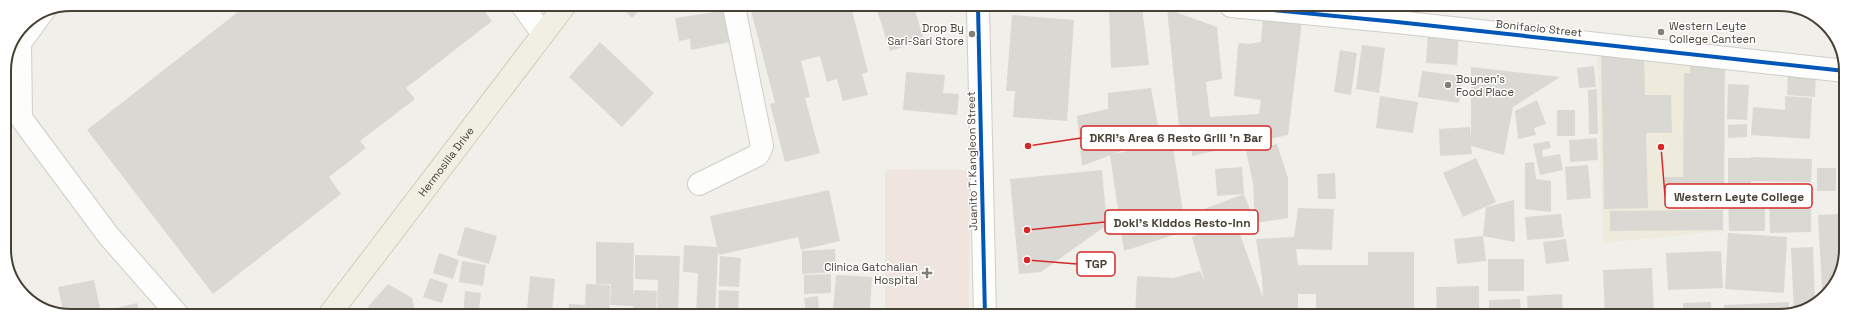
<svg xmlns="http://www.w3.org/2000/svg" width="1850" height="320" viewBox="0 0 1850 320" font-family="'Space Grotesk',sans-serif">
<style>
.education{fill:#eeebdc}
.medical{fill:#f0e4de}
.building{fill:#dad8d2}
.lines{fill:none;stroke-linecap:round;stroke-linejoin:round}
.minor-casing{stroke:#cecdc7;stroke-width:24}
.major-casing{stroke:#d3cdb6;stroke-width:24}
.minor{stroke:#fdfdfc;stroke-width:22}
.major{stroke:#f1eee3;stroke-width:22}
.cycleway-casing{stroke:#fff;stroke-width:6}
.cycleway{stroke:#0057b8;stroke-width:4}
.poi-dot{fill:#827f74;stroke:#fff;stroke-width:1.5}
.labels{text-anchor:middle;stroke-width:3;stroke-linejoin:round;paint-order:stroke}
.poi-label{font-size:11px;fill:#474235;stroke:#fff;text-anchor:start}
.street-label{font-size:11px;fill:#474235;stroke:#fff}
.rim{fill:none;stroke:#474235;stroke-width:2}
.leader{fill:none;stroke:#d62828;stroke-width:1.5}
.callout-dot{fill:#d62828;stroke:#fff;stroke-width:1.5}
.callout{fill:#fff;stroke:#d62828;stroke-width:1.5}
.callout-label{font-size:12px;text-anchor:middle;font-weight:bold;fill:#474235}
</style>
<rect width="100%" height="100%" fill="#f0efea"/>
<path class="education" d="M1597,49L1721,62L1723,231L1603,243Z"/>
<path class="medical" d="M885,169L970,170L969,316H885Z"/>
<path class="building" d="M1723,5H1751V10L1723,6Z
M1109,6H1142L1149,65L1111,68Z
M643,7L632,18L622,8H624Z
M679,7H719V9H679Z
M750,7H851L868,72L862,74L868,95L843,101L837,79L827,82L820,56L801,61L810,97L805,98L820,153L785,162L770,104L775,103Z
M876,7H914L924,40L890,51Z
M243,8H482L492,21L406,88L415,99L360,141L366,148L329,177L341,194L213,294L87,130Z
M1167,9L1217,27L1222,79L1206,82L1210,117L1259,114L1261,100L1234,96L1238,46L1239,43L1249,44L1261,42L1263,16L1302,21L1288,135L1192,156V149L1180,138Z
M729,10L735,41L691,50L690,39L679,41L675,18Z
M1012,15L1074,20L1067,121L1013,117L1015,91H1006Z
M1428,32L1459,34L1457,65L1426,63Z
M600,42L654,93L622,127L569,77Z
M1362,45L1385,48L1379,93L1356,89Z
M1601,49H1644L1645,95H1671L1672,133H1646L1648,208L1604,209Z
M1340,50L1357,53L1351,95L1334,92Z
M1690,59L1725,60L1724,204H1665V177H1683L1684,73H1690Z
M1594,66L1596,87L1579,88L1577,68Z
M1471,67L1560,77L1513,107L1504,155L1471,146L1472,154L1440,156L1439,129L1470,127L1471,141Z
M1788,70L1816,71L1815,97L1787,95Z
M1422,71L1462,76L1459,103L1418,97Z
M906,72L945,75L943,93L959,94L957,115L903,110Z
M1728,84L1749,85L1747,120L1727,119Z
M1151,88L1160,136L1082,166L1077,116L1108,109V93Z
M1597,89L1598,134H1589L1588,90Z
M1380,96L1418,102L1413,133L1376,128Z
M1785,96L1812,98L1810,139L1751,135L1753,107L1785,110Z
M1537,100L1546,124L1534,128L1536,135L1518,139L1515,111Z
M1557,110H1575V136H1557Z
M1842,121H1845V148H1840Z
M1747,124V137L1728,138V125Z
M1597,138L1598,160L1570,162L1569,140Z
M1172,141L1186,231L1124,251L1110,155Z
M1549,141L1551,148L1542,150L1543,157L1560,154L1563,170L1540,175L1533,144Z
M1277,144L1288,178V218L1255,223L1253,183L1246,151Z
M1751,157L1812,159L1811,182L1751,181V189L1728,188V158H1751V173Z
M1476,158L1496,202L1463,217L1443,173Z
M1534,162L1536,179L1551,181V212L1525,209V163Z
M1588,165L1591,198L1567,200L1565,167Z
M1841,166H1845V188L1839,187Z
M1242,167L1244,194L1217,196L1215,169Z
M1817,168H1836V191H1817Z
M1102,170L1107,225L1041,272L1019,274L1010,179Z
M1335,173L1336,199H1318L1317,174Z
M829,190L840,241L801,250L798,237L719,255L718,250L715,316H696L698,273L683,272L684,245L717,247L710,216Z
M1839,193H1845V211L1840,212Z
M1244,194L1255,223L1238,229L1263,298L1262,278L1256,239L1294,237L1298,208L1334,209L1332,250L1296,249L1298,265H1368V252H1414V316H1316V294H1298V316H1135L1137,276L1173,278L1200,271L1205,282L1192,237L1212,229L1204,209Z
M1765,194V231H1729L1728,195Z
M1811,194V232L1770,233L1769,195Z
M1514,200L1515,242L1483,236L1486,207Z
M1723,210V230L1610,231V211Z
M1561,214L1564,237L1527,240L1525,217Z
M1841,214L1843,263L1829,289H1822L1818,215Z
M465,227L497,236L489,264L457,255Z
M1728,233L1787,237L1784,293L1725,289Z
M1483,236L1486,261L1457,264L1454,239Z
M1566,239L1569,261L1546,264L1543,242Z
M596,242L634,243L633,296L634,290L657,291L656,316H633V306L610,305L611,284H596Z
M1813,247L1815,302L1794,311L1791,248Z
M835,249L836,272L802,274V251Z
M1721,251L1723,288L1668,290L1666,253Z
M439,253L459,260L453,279L433,273Z
M635,255L680,256L678,316H657L658,280L635,279Z
M720,256L741,258L739,287L719,286Z
M1488,259H1524V291H1488Z
M462,261L486,265L483,286L459,282Z
M1652,268L1654,316H1605L1603,270Z
M831,274V293L804,294V275Z
M836,275L872,277L870,311L833,309Z
M530,276L555,279L552,313L527,310Z
M430,278L448,284L442,303L423,297Z
M94,280L101,313L88,315H64L58,287Z
M388,284L412,298L416,316H360Z
M586,284L610,285L609,316H568L569,304L585,305Z
M1479,286V316H1437L1436,287Z
M719,290L739,291L738,316H718Z
M465,291L481,293L478,316H463Z
M1562,294L1563,316H1528L1527,296Z
M818,296L819,312L806,314L804,298Z
M1520,299L1521,316H1489V300Z
M1711,302L1712,316H1683V303Z
M1789,302V312L1780,316H1725L1724,305Z
M137,303L140,315H108L107,310Z"/>
<g class="lines">
<defs>
<path id="minor" d="M1231,6L1397,22L1845,71
M978,7L985,316
M524,8L543,34
M45,9L20,43L21,118L108,235L178,315
M699,184L758,155L762,146L734,7"/>
<g id="major">
<path id="s1" d="M329,315L563,8"/>
</g>
</defs>
<use href="#minor" class="minor-casing"/>
<use href="#major" class="major-casing"/>
<use href="#minor" class="minor"/>
<use href="#major" class="major"/>
<defs>
<path id="cycleway" d="M1231,6L1397,22L1845,71
M978,7L985,316"/>
</defs>
<use href="#cycleway" class="cycleway-casing"/>
<use href="#cycleway" class="cycleway"/>
</g>
<g class="poi-dot">
<circle cx="1661" cy="32" r="4"/>
<circle cx="972" cy="34" r="4"/>
<circle cx="1448" cy="85" r="4"/>
<path d="M925 267h4v4h4v4h-4v4h-4v-4h-4v-4h4z"/>
</g>
<g class="labels">
<g class="poi-label">
<text x="1669" y="30">Western Leyte<tspan x="1669" dy="13">College Canteen</tspan></text>
<text x="964" y="32" text-anchor="end">Drop By<tspan x="964" dy="13">Sari-Sari Store</tspan></text>
<text x="1456" y="83">Boynen's<tspan x="1456" dy="13">Food Place</tspan></text>
<text x="918" y="271" text-anchor="end">Clinica Gatchalian<tspan x="918" dy="13">Hospital</tspan></text>
</g>
<g class="street-label">
<text transform="translate(1539 28) rotate(6)" y="4">Bonifacio Street</text>
<text transform="translate(972 161) rotate(-91)" y="4">Juanito T. Kangleon Street</text>
<text dy="4" stroke="none"><textPath href="#s1" startOffset="193">Hermosilla Drive</textPath></text>
</g>
</g>
<path d="M0 0H1850V320H0ZM71 11H1779A60 60 0 0 1 1839 71V249A60 60 0 0 1 1779 309H71A60 60 0 0 1 11 249V71A60 60 0 0 1 71 11Z" fill="#fff" fill-rule="evenodd"/>
<path class="rim" d="M71 11H1779A60 60 0 0 1 1839 71V249A60 60 0 0 1 1779 309H71A60 60 0 0 1 11 249V71A60 60 0 0 1 71 11Z"/>
<path class="leader" d="M1028 146L1081 138M1661 147L1665 196M1027 230L1105 222M1027 260L1077 264"/>
<g class="callout-dot">
<circle cx="1028" cy="146" r="4"/>
<circle cx="1661" cy="147" r="4"/>
<circle cx="1027" cy="230" r="4"/>
<circle cx="1027" cy="260" r="4"/>
</g>
<g class="callout">
<rect x="1081" y="126" width="190" height="24" rx="4"/>
<rect x="1665" y="184" width="147" height="24" rx="4"/>
<rect x="1105" y="210" width="153" height="24" rx="4"/>
<rect x="1077" y="252" width="38" height="24" rx="4"/>
</g>
<g class="callout-label">
<text x="1176" y="142">DKRI's Area 6 Resto Grill 'n Bar</text>
<text x="1739" y="201">Western Leyte College</text>
<text x="1182" y="227">Doki's Kiddos Resto-Inn</text>
<text x="1096" y="268">TGP</text>
</g>
</svg>
